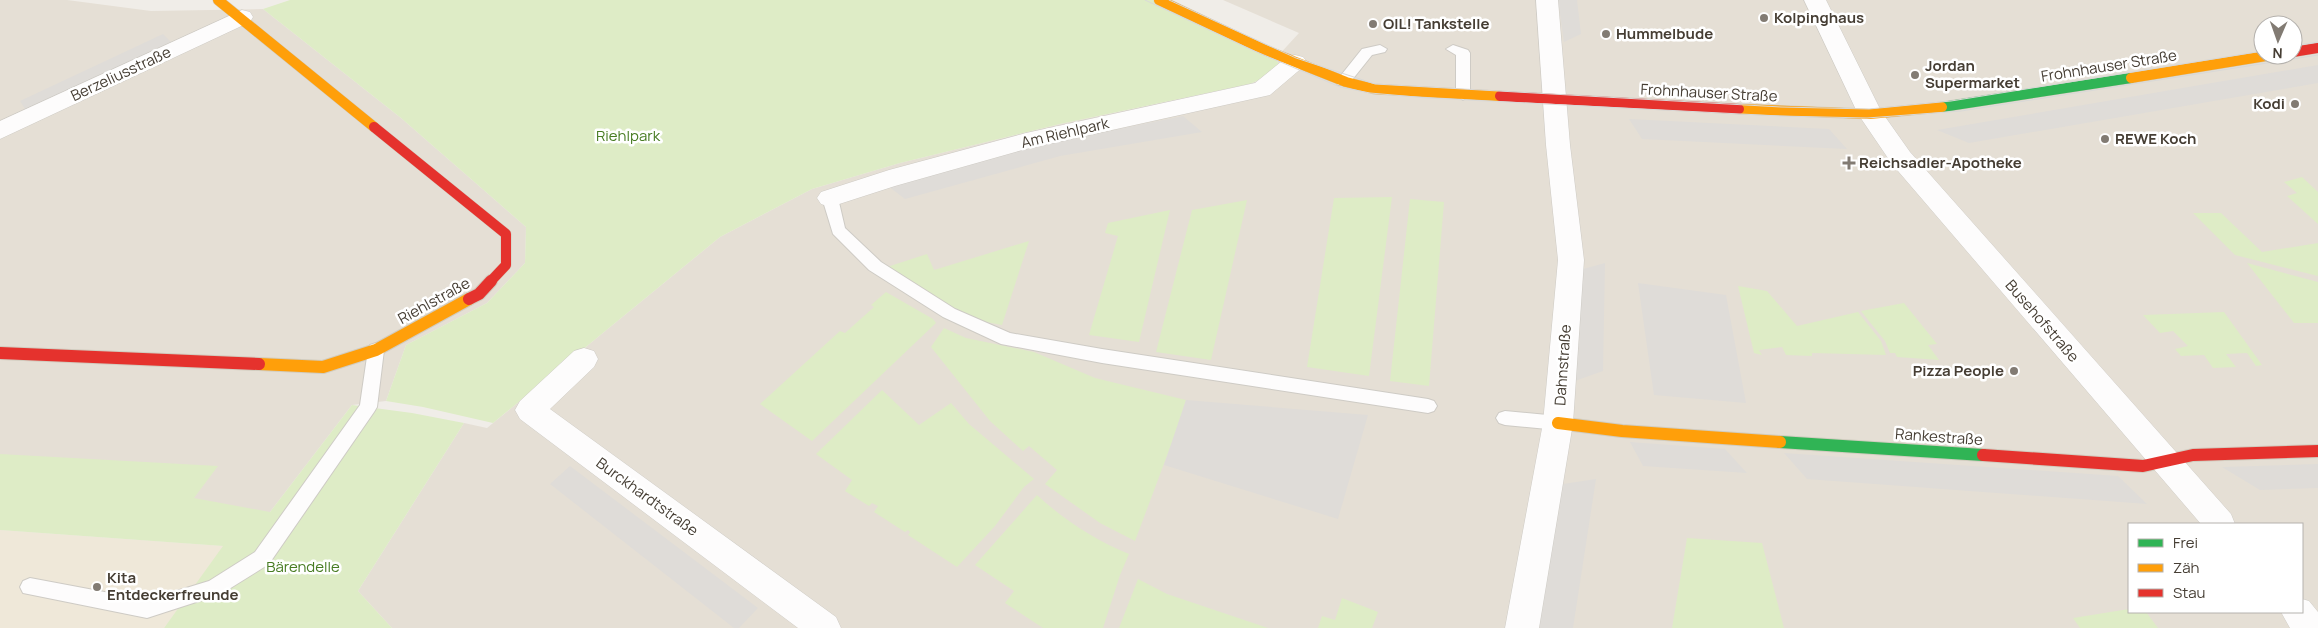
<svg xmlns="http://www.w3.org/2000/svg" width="2318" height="628" viewBox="0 0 2318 628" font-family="Manrope,sans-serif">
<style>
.residential{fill:#e5dfd5;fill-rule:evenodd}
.education{fill:#efe8d9}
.green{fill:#deecc6}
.parking{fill:#dfdcd8}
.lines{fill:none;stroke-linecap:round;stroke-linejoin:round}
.lane-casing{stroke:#cecbc5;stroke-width:2}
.street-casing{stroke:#cecbc5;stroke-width:1}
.fast-far1-casing{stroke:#d1ccbf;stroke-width:11}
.fast-casing{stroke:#d1ccbf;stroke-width:14}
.slow-far1-casing{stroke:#d1ccbf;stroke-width:11}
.slow-casing{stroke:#d1ccbf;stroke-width:14}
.jam-far1-casing{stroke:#d1ccbf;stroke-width:11}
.jam-casing{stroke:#d1ccbf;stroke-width:14}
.lane{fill:#fdfcfc;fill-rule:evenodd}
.street{fill:#fdfcfc;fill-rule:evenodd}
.fast-far1{stroke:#30b455;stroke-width:10}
.fast{stroke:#30b455;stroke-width:12}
.slow-far1{stroke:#ff9f0a;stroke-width:10}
.slow{stroke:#ff9f0a;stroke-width:12}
.jam-far1{stroke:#e5322d;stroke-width:10}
.jam{stroke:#e5322d;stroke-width:12}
.tram{stroke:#d9d9d8;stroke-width:1}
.poi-dot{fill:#827b73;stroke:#fff;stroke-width:2}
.labels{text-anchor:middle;stroke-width:5;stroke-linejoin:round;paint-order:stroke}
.poi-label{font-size:15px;font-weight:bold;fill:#463e34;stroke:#fff;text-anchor:start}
.street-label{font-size:15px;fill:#463e34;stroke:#fff}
.park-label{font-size:15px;fill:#487c23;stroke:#fff}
</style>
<rect width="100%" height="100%" fill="#f0ede8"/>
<path class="residential" d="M0,0H67L151,11L263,9L401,118L526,227L525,263L487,303L406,345L386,401L352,405L270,512L0,530Z
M1223,0H2318V628H392L358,591L464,423L487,428L720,237L812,189L900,163L1060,124L1250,84L1281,70L1276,58L1299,33ZM2263,25H2293V55H2263ZM2129,524H2302V612H2129Z"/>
<path class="education" d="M0,530L224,546L164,628H0Z"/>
<path class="green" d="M290,0H1153L1276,58L1281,70L1250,84L1060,124L900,163L812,189L720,237L493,423L423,407L386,401L406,345L487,303L525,263L526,227L401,118L263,9Z
M2302,177L2318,192V224L2287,196L2297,193L2284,182Z
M1392,197L1369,376L1307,367L1334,198Z
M1410,199L1444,202L1429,386L1390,381Z
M1247,200L1211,360L1156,352L1192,210Z
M1170,210L1139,342L1089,335L1118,236L1105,233L1108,223Z
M2193,213H2221L2262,252L2318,243V276L2235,255Z
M1029,241L1002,325L970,319L884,268L927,254L934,270Z
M2247,263L2318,282V323H2294Z
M1738,286L1767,291L1797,326L1858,312L1881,341L1886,355L1812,353V356L1786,355L1782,347L1759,350L1762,355L1754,353Z
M886,292L933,319L936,323L812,441L760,404L840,331L845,333L874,307L871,305Z
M1904,303L1937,344L1928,345L1939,360L1897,357L1895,353H1890L1885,341L1861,311Z
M2224,312L2262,365L2256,366L2247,353L2226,354L2236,367L2213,368L2204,355L2181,356L2175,349L2188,346L2173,331L2160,333L2143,315Z
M944,328L966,338L1034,352L1095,378L1186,400L1174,437L1135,541L1100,523L1045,484L1057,470L1029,446L1023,451L990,421L931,347Z
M882,390L919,425L951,403L969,424L1034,479L1024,487L995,526L957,567L908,535L910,532L908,530L905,532L874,512L878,506L872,503L869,506L845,491L852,480L816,454Z
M352,405L412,413L464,423L358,591L392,628H164L223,546L0,530V454L218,466L194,498L270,512Z
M1037,495C1064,520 1095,540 1129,554L1120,575L1103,628H1043L1005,603L1014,591L975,565Z
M1687,538L1762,543L1784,628H1672Z
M1138,579L1167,594L1268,628H1119Z
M1342,598L1378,612L1372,628H1318L1322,616L1335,620Z
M2129,609V612H2146L2158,628H2080L2073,618Z"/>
<path class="parking" d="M1558,0H1577L1581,34L1564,42Z
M163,34L171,42L27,112L20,101Z
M2318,65V83L1969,143L1937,130Z
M1183,116L1202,132L1060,156L905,199L888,186L1044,144Z
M1629,119L1829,129L1847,149L1642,139Z
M1605,263L1603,371L1572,382L1576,271Z
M1638,283L1726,295L1746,403L1654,395Z
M1186,400L1368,415L1338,519L1164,465Z
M1630,442L1725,449L1747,473L1643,466Z
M1784,453L2118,476L2147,504L1807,479Z
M2318,464V488L2260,490L2222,467Z
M570,466L758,608L739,628H734L550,484Z
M1596,479L1573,628H1536L1563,484Z"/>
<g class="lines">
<defs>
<path id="lane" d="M1380,45L1387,49L1385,52L1372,55L1348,85H1338L1336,82L1338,79L1362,49Z
M1453,45L1468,50L1470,53V95L1463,100L1456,95V55L1446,49Z
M830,193L835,194L838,198L845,228L881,262L955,309L1010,333L1102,349L1428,399L1434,401L1437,406L1434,411L1428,413L1102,363L1001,344L943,317L869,270L833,234L822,198L825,194Z
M376,343L382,345L384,350L377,407L374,412L269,564L221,594L147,618L23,593L20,587L23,581L30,578L147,600L209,581L255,552L360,405L368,350L370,345Z
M1505,411L1558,416L1564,418L1567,423L1564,428L1558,430L1505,425L1499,423L1496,418L1499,413Z"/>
<path id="street" d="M1536,0H1558L1570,145L1584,260L1573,423L1539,628H1505L1543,423L1558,260L1546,145Z
M1804,0H1826L1881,111L1910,152L2231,514L2235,524H2201L1892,164L1858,114Z
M242,10L250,12L253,17L250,22L0,139V121Z
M1295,55L1303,57L1307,62L1303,67L1270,95L1026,149L895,186L830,207L821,204L817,198L821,192L889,170L1026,133L1255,83L1287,57Z
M584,348L594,351L598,359L594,367L550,409L836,617L841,628H798L520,419L515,410L520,401L574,351Z
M2302,599L2309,601L2318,612V628H2290L2281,612H2302Z"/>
<path id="fast-far1" d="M1942,107L2131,78"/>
<path id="fast" d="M1780,442L1983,455"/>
<path id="slow-far1" d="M218,0L374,127
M1159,0L1265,50L1346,82L1374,89L1500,96
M2131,78L2272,55
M1739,109L1870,114L1942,107"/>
<path id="slow" d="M259,364L323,367L376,350L469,299
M1558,423L1622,431L1780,442"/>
<path id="jam-far1" d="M2293,52L2318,48
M1500,96L1739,109
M374,127L506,234V265L490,282"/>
<path id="jam" d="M469,299L479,294L491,281
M0,353L259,364
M1983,455L2143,466L2193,455L2318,451"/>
</defs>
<use href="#lane" class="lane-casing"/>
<use href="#street" class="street-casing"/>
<use href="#fast-far1" class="fast-far1-casing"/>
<use href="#fast" class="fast-casing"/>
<use href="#slow-far1" class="slow-far1-casing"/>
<use href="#slow" class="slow-casing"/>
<use href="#jam-far1" class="jam-far1-casing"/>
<use href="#jam" class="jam-casing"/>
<use href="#lane" class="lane"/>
<use href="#street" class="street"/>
<use href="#fast-far1" class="fast-far1"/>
<use href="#fast" class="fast"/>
<use href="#slow-far1" class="slow-far1"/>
<use href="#slow" class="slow"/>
<use href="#jam-far1" class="jam-far1"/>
<use href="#jam" class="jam"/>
<path class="tram" d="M1145,0L1252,50L1340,87L1370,93L1428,98L1780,116L1867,118L1961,111L2318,55
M1169,0L1296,58L1375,84L1781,107L1869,109L1951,101L2263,51
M2293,46L2318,42"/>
</g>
<g class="poi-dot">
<circle cx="1764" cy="18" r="5"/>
<circle cx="1373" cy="24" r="5"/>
<circle cx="1606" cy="34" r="5"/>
<circle cx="1915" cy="75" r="5"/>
<circle cx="2295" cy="104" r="5"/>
<circle cx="2105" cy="139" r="5"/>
<path d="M1846.5 155.5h5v5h5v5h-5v5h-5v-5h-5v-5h5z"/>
<circle cx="2014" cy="371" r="5"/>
<circle cx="97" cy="587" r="5"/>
</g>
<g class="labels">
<g class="poi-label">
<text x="1774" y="23">Kolpinghaus</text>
<text x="1383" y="29">OIL! Tankstelle</text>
<text x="1616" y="39">Hummelbude</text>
<text x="1925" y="71">Jordan<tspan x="1925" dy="17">Supermarket</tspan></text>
<text x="2285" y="109" text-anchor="end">Kodi</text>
<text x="2115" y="144">REWE Koch</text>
<text x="1859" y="168">Reichsadler-Apotheke</text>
<text x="2004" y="376" text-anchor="end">Pizza People</text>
<text x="107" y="583">Kita<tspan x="107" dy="17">Entdeckerfreunde</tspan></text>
</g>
<g class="street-label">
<text transform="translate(2109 66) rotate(-9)" y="5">Frohnhauser Straße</text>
<text transform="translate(121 74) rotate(-25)" y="5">Berzeliusstraße</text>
<text transform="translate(1709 93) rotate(3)" y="5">Frohnhauser Straße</text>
<text transform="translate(1065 133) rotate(-13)" y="5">Am Riehlpark</text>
<text transform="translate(434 301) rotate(-29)" y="5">Riehlstraße</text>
<text transform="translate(2042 321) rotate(49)" y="5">Busehofstraße</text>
<text transform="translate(1563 365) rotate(-86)" y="5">Dahnstraße</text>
<text transform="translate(1939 437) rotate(4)" y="5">Rankestraße</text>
<text transform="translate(647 497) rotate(36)" y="5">Burckhardtstraße</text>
</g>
<g class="park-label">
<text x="628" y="141">Riehlpark</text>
<text x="303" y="572">Bärendelle</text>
</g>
</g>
<rect x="2128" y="523" width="175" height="90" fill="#ffffff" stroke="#b5b2ae"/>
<rect x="2138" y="539" width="25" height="8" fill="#30b455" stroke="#b5b2ae"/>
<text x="2173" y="548" font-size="15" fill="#463e34">Frei</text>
<rect x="2138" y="564" width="25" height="8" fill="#ff9f0a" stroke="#b5b2ae"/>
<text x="2173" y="573" font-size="15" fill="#463e34">Zäh</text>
<rect x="2138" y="589" width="25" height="8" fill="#e5322d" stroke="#b5b2ae"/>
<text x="2173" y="598" font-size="15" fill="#463e34">Stau</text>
<g transform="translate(2278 40) rotate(182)"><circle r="24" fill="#ffffff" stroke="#b5b2ae"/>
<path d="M0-4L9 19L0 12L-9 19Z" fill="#827b73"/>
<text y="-8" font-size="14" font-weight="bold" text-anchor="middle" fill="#463e34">N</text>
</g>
</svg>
